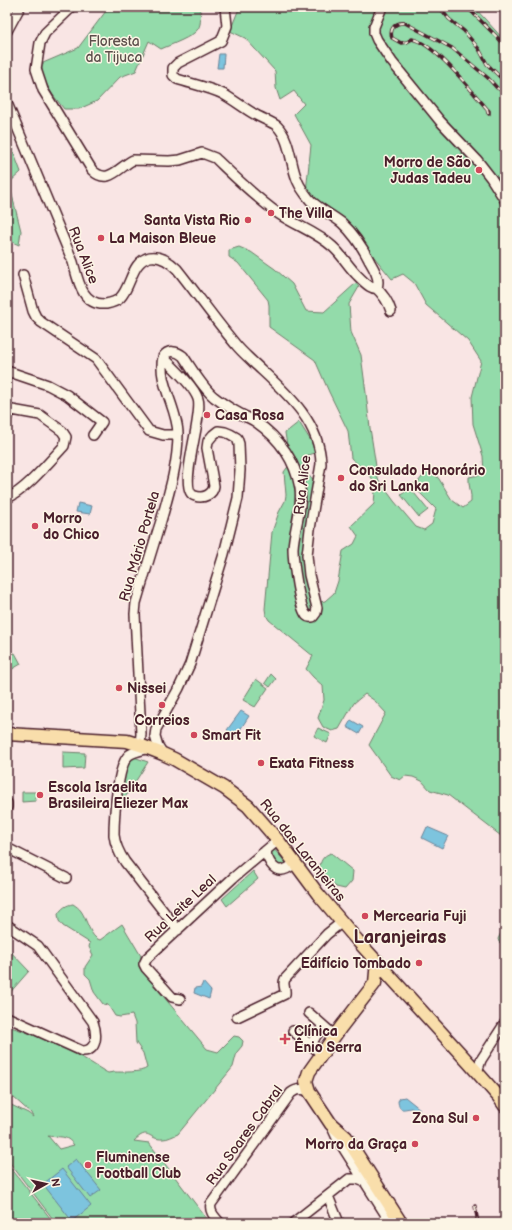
<svg xmlns="http://www.w3.org/2000/svg" width="512" height="1230" viewBox="0 0 512 1230" font-family="'Balsamiq Sans',sans-serif">
<style>
.green{fill:#93dbaa;stroke:#6e7d6a;fill-rule:evenodd}
.water{fill:#7dc4de;stroke:#698296}
.lines{fill:none;stroke-linecap:round;stroke-linejoin:round}
.minor-casing{stroke:#4a1f2b;stroke-width:12}
.major-casing{stroke:#4a1f2b;stroke-width:15}
.minor{stroke:#fcf5e5;stroke-width:9}
.major{stroke:#f9deab;stroke-width:12}
.rail-casing{stroke:#4a1f2b;stroke-width:3.5}
.rail{stroke:#fcf5e5;stroke-width:2;stroke-dasharray:6;stroke-linecap:butt}
.poi-dot{fill:#d1495b;stroke:#fcf5e5;stroke-width:1.5}
.labels{text-anchor:middle;stroke-width:3;stroke-linejoin:round;paint-order:stroke}
.park-label{font-size:14px;fill:#5c4e4b;stroke:#fcf5e5}
.poi-label{font-size:14px;font-weight:bold;fill:#4a1f2b;stroke:#fcf5e5;text-anchor:start}
.street-label{font-size:14px;fill:#4a1f2b;stroke:#fcf5e5}
.district-label{font-size:18px;font-weight:bold;fill:#4a1f2b;stroke:#fcf5e5}
</style>
<rect width="100%" height="100%" fill="#f9e5e4"/>
<filter id="ink" filterUnits="userSpaceOnUse"><feTurbulence type="fractalNoise" baseFrequency=".025" numOctaves="2"/><feDisplacementMap in="SourceGraphic" scale="8" xChannelSelector="R" yChannelSelector="G"/><feConvolveMatrix kernelMatrix="1 2 1 2 8 2 1 2 1" color-interpolation-filters="sRGB"/></filter>
<g filter="url(#ink)">
<path class="green" d="M109,7H200C200,14 202,23 198,29C193,37 170,45 161,49L149,41L136,71L120,77L97,101L79,109H64L53,95L41,75L43,63L78,48Z
M248,7H432L433,11L435,7H474L505,41V839L448,795L430,790L422,781L413,777L405,776L400,780L391,776L369,745L386,713L375,701L365,694L354,703L339,729L332,731L323,727L318,718L324,700L323,686L313,677L306,669L313,656L269,620L266,615L265,609L272,532L279,512L285,501L286,495L284,472L290,464L285,433L299,422L311,441L315,453L302,457L308,476L314,479L303,559L304,576L311,604L325,601L334,593L338,581L343,551L354,544L358,536L351,526L374,504L375,491L372,478L351,458L348,431L329,392L315,360L269,327V305L268,300L238,263L229,257V250L239,247L251,252L275,269L292,284L306,311L324,312L356,283L359,287L349,304L351,332L361,355L366,393L370,428L378,479L394,501L416,527L424,530L432,524L436,509L412,485L418,482L426,472H433L439,479L452,500L463,508L471,502C472,493 468,486 469,477L484,474L483,456L473,424L472,397L481,361L468,341L426,305L414,283L403,274L392,279L361,241L337,215L306,192L311,145L294,114L304,104L294,91L280,100L276,88L275,71L245,38L230,31L238,11Z
M7,135L21,172L9,183L21,231L19,245L10,241L7,238Z
M410,488L428,510L419,517L401,495Z
M15,653L21,664L7,672V656Z
M271,674L276,679L270,687L265,683Z
M256,679L268,688L255,707L243,700Z
M318,728L331,734L327,743L314,736Z
M63,752L85,753L84,768L63,769Z
M131,756L148,762L126,796L122,798L125,769Z
M22,792H35L36,801L22,802Z
M272,847L288,865L283,870L268,857Z
M331,853L353,871L352,881L345,889L336,887L319,869C321,861 322,856 331,853Z
M253,871L258,879L227,906L222,899Z
M73,904C76,906 79,908 81,911C87,919 90,938 100,940L122,924L141,956L139,967L207,1049L218,1052L234,1036L239,1037L243,1041L242,1046L237,1052L233,1067L178,1134C173,1136 168,1139 163,1139C148,1140 149,1126 134,1141L149,1143L210,1223H56L7,1159V1103L28,1113L33,1117L31,1113L13,1097L7,1098V1026C32,1033 59,1045 81,1057C86,1059 105,1072 108,1073C110,1073 112,1072 114,1072C122,1072 141,1073 147,1068L143,1053L136,1043L135,1023L132,1015L120,1017L115,1016L108,1005L103,1004L94,992L90,979L85,974V967L93,955L89,947L90,943L63,926L59,921L58,914C62,908 66,905 73,904ZM48,1136C61,1138 65,1134 74,1145L59,1149Z
M502,931H505V945L499,942L498,939Z
M7,948L29,971L7,996Z
M7,1163L54,1223H7Z"/>
<path class="water" d="M219,54H224L223,68H217Z
M78,503L92,506L90,514L76,512Z
M241,711L249,716L236,736L227,730Z
M351,720L363,727L359,734L347,727Z
M427,827L448,836L442,848L422,838Z
M203,982L211,991L209,999L194,993L195,988L201,987Z
M405,1097L420,1109L417,1112L411,1108C403,1109 399,1112 398,1101L400,1098Z
M76,1159L101,1190L90,1198L66,1167Z
M62,1169L91,1206L72,1221L43,1184Z"/>
<g class="lines">
<defs>
<path id="minor" d="M72,7L45,33L40,43L36,69L43,90L92,170C108,186 119,167 133,160L169,161L180,160L202,153L215,158C236,178 256,198 279,214C297,226 318,233 333,247C342,255 348,266 357,275C360,278 378,298 378,282C378,276 373,267 370,262C363,248 354,234 342,223C332,215 319,209 310,200C306,195 301,189 298,182C290,165 291,140 277,126C274,123 261,118 256,115C245,109 234,100 223,94C208,87 192,84 177,79L173,75V68L178,63L221,41L227,26L225,7
M382,7L374,27V33L377,40L392,62L440,121L477,160L491,178L505,200
M7,31L20,7
M7,103L73,262C78,280 82,306 106,304C111,303 116,302 120,298C132,286 131,261 150,257C160,255 170,262 177,269C197,294 216,321 237,346C242,352 248,357 254,363C284,391 320,420 321,464L310,529L307,555L309,575L317,608L316,613L313,617C310,617 309,618 307,616C299,609 293,560 293,548C294,529 303,508 300,488C295,460 279,438 256,422C250,418 243,416 237,412C229,408 221,402 214,397C202,387 192,369 183,356C177,351 168,349 163,357
M23,275L33,311L36,317L41,322L96,359L149,431L163,435H178
M375,287C383,294 388,301 391,311
M163,357C173,367 194,386 198,399C204,416 176,491 195,496C204,499 213,494 214,486L207,448L208,441L213,435L218,431L225,432L230,434L237,438L239,444L240,470L238,498L224,554L190,664L179,688L156,729L155,736L158,746L163,754
M7,371L48,385L67,395L102,422L93,435
M7,417L8,414L12,410L40,415L62,431L66,437L64,446C51,460 24,492 7,498
M140,745L141,734L135,614L136,603C144,576 152,549 161,521C169,493 178,464 178,434C178,409 157,382 163,357
M150,748C143,750 135,751 129,755C117,765 114,819 114,835C115,845 119,853 125,862L178,930
M7,803V807
M7,848L66,878
M265,851C271,869 279,877 295,863
M7,925L38,946L93,1022C97,1033 98,1052 82,1051L7,1017
M180,999L172,997L146,968L144,964L147,958L233,878L277,841
M309,1013L335,1036
M237,1017L285,994C286,988 282,985 285,979L327,934L342,922
M293,1031L322,1054
M313,1047C312,1039 318,1031 326,1028
M477,1072L481,1060L505,1023
M331,1125L337,1138L391,1223
M328,1196L339,1223
M220,1223C215,1217 209,1212 211,1204L291,1093C296,1089 303,1089 309,1091
M293,1223L349,1179H357L365,1182"/>
<path id="major" d="M7,734L127,741L140,745L163,754L174,759L224,788L248,806L280,843L318,894L357,940L469,1063L498,1096L505,1106
M377,961L375,983L341,1027L309,1072L306,1081L309,1091L331,1124L346,1137L401,1223"/>
</defs>
<use href="#minor" class="minor-casing"/>
<use href="#major" class="major-casing"/>
<use href="#minor" class="minor"/>
<use href="#major" class="major"/>
<defs>
<path id="rail" d="M441,7V9L449,19L464,31L479,49L487,64L500,77L504,82V89L501,90L497,88L488,78L452,48L405,23C396,22 389,28 392,38L401,43L407,42L412,39C436,44 472,92 489,111V114L488,113L487,109
M467,7L505,45
M475,1206L478,1223"/>
</defs>
<use href="#rail" class="rail-casing"/>
<use href="#rail" class="rail"/>
</g>
</g>
<g class="poi-dot">
<circle cx="479" cy="170" r="4"/>
<circle cx="271" cy="213" r="4"/>
<circle cx="248" cy="220" r="4"/>
<circle cx="101" cy="238" r="4"/>
<circle cx="207" cy="415" r="4"/>
<circle cx="341" cy="478" r="4"/>
<circle cx="35" cy="526" r="4"/>
<circle cx="119" cy="688" r="4"/>
<circle cx="162" cy="705" r="4"/>
<circle cx="194" cy="735" r="4"/>
<circle cx="261" cy="763" r="4"/>
<circle cx="40" cy="795" r="4"/>
<circle cx="365" cy="916" r="4"/>
<circle cx="419" cy="963" r="4"/>
<path d="M283 1033h4v4h4v4h-4v4h-4v-4h-4v-4h4z"/>
<circle cx="476" cy="1118" r="4"/>
<circle cx="415" cy="1144" r="4"/>
<circle cx="88" cy="1165" r="4"/>
</g>
<g class="labels">
<g class="park-label">
<text x="114" y="46">Floresta<tspan x="114" dy="16">da Tijuca</tspan></text>
</g>
<g class="poi-label">
<text x="471" y="167" text-anchor="end">Morro de São<tspan x="471" dy="16">Judas Tadeu</tspan></text>
<text x="279" y="218">The Villa</text>
<text x="240" y="225" text-anchor="end">Santa Vista Rio</text>
<text x="109" y="243">La Maison Bleue</text>
<text x="215" y="420">Casa Rosa</text>
<text x="349" y="475">Consulado Honorário<tspan x="349" dy="16">do Sri Lanka</tspan></text>
<text x="43" y="523">Morro<tspan x="43" dy="16">do Chico</tspan></text>
<text x="127" y="693">Nissei</text>
<text x="162" y="725" text-anchor="middle">Correios</text>
<text x="202" y="740">Smart Fit</text>
<text x="269" y="768">Exata Fitness</text>
<text x="48" y="792">Escola Israelita<tspan x="48" dy="16">Brasileira Eliezer Max</tspan></text>
<text x="373" y="921">Mercearia Fuji</text>
<text x="411" y="968" text-anchor="end">Edifício Tombado</text>
<text x="294" y="1036">Clínica<tspan x="294" dy="16">Ênio Serra</tspan></text>
<text x="468" y="1123" text-anchor="end">Zona Sul</text>
<text x="407" y="1149" text-anchor="end">Morro da Graça</text>
<text x="96" y="1162">Fluminense<tspan x="96" dy="16">Football Club</tspan></text>
</g>
<g class="street-label">
<text transform="translate(84 255) rotate(69)" y="5">Rua Alice</text>
<text transform="translate(302 485) rotate(-83)" y="5">Rua Alice</text>
<text transform="translate(139 546) rotate(-74)" y="5">Rua Mário Portela</text>
<text transform="translate(303 850) rotate(51)" y="5">Rua das Laranjeiras</text>
<text transform="translate(180 908) rotate(-43)" y="5">Rua Leite Leal</text>
<text transform="translate(244 1135) rotate(-54)" y="5">Rua Soares Cabral</text>
</g>
<g class="district-label">
<text x="400" y="943">Laranjeiras</text>
</g>
</g>
<rect width="512" height="1230" fill="none" stroke="#fcf5e5" stroke-width="24"/>
<rect x="12" y="12" width="488" height="1206" fill="none" stroke="#4a1f2b" stroke-width="1.5" filter="url(#ink)"/>
<g transform="translate(46 1184) rotate(82)" stroke="#fcf5e5" stroke-width="3" paint-order="stroke">
<path d="M0-3L7 15L0 10L-7 15Z" fill="#4a1f2b"/>
<text y="-6" font-size="11" font-weight="bold" text-anchor="middle" fill="#4a1f2b">N</text>
</g>
</svg>
